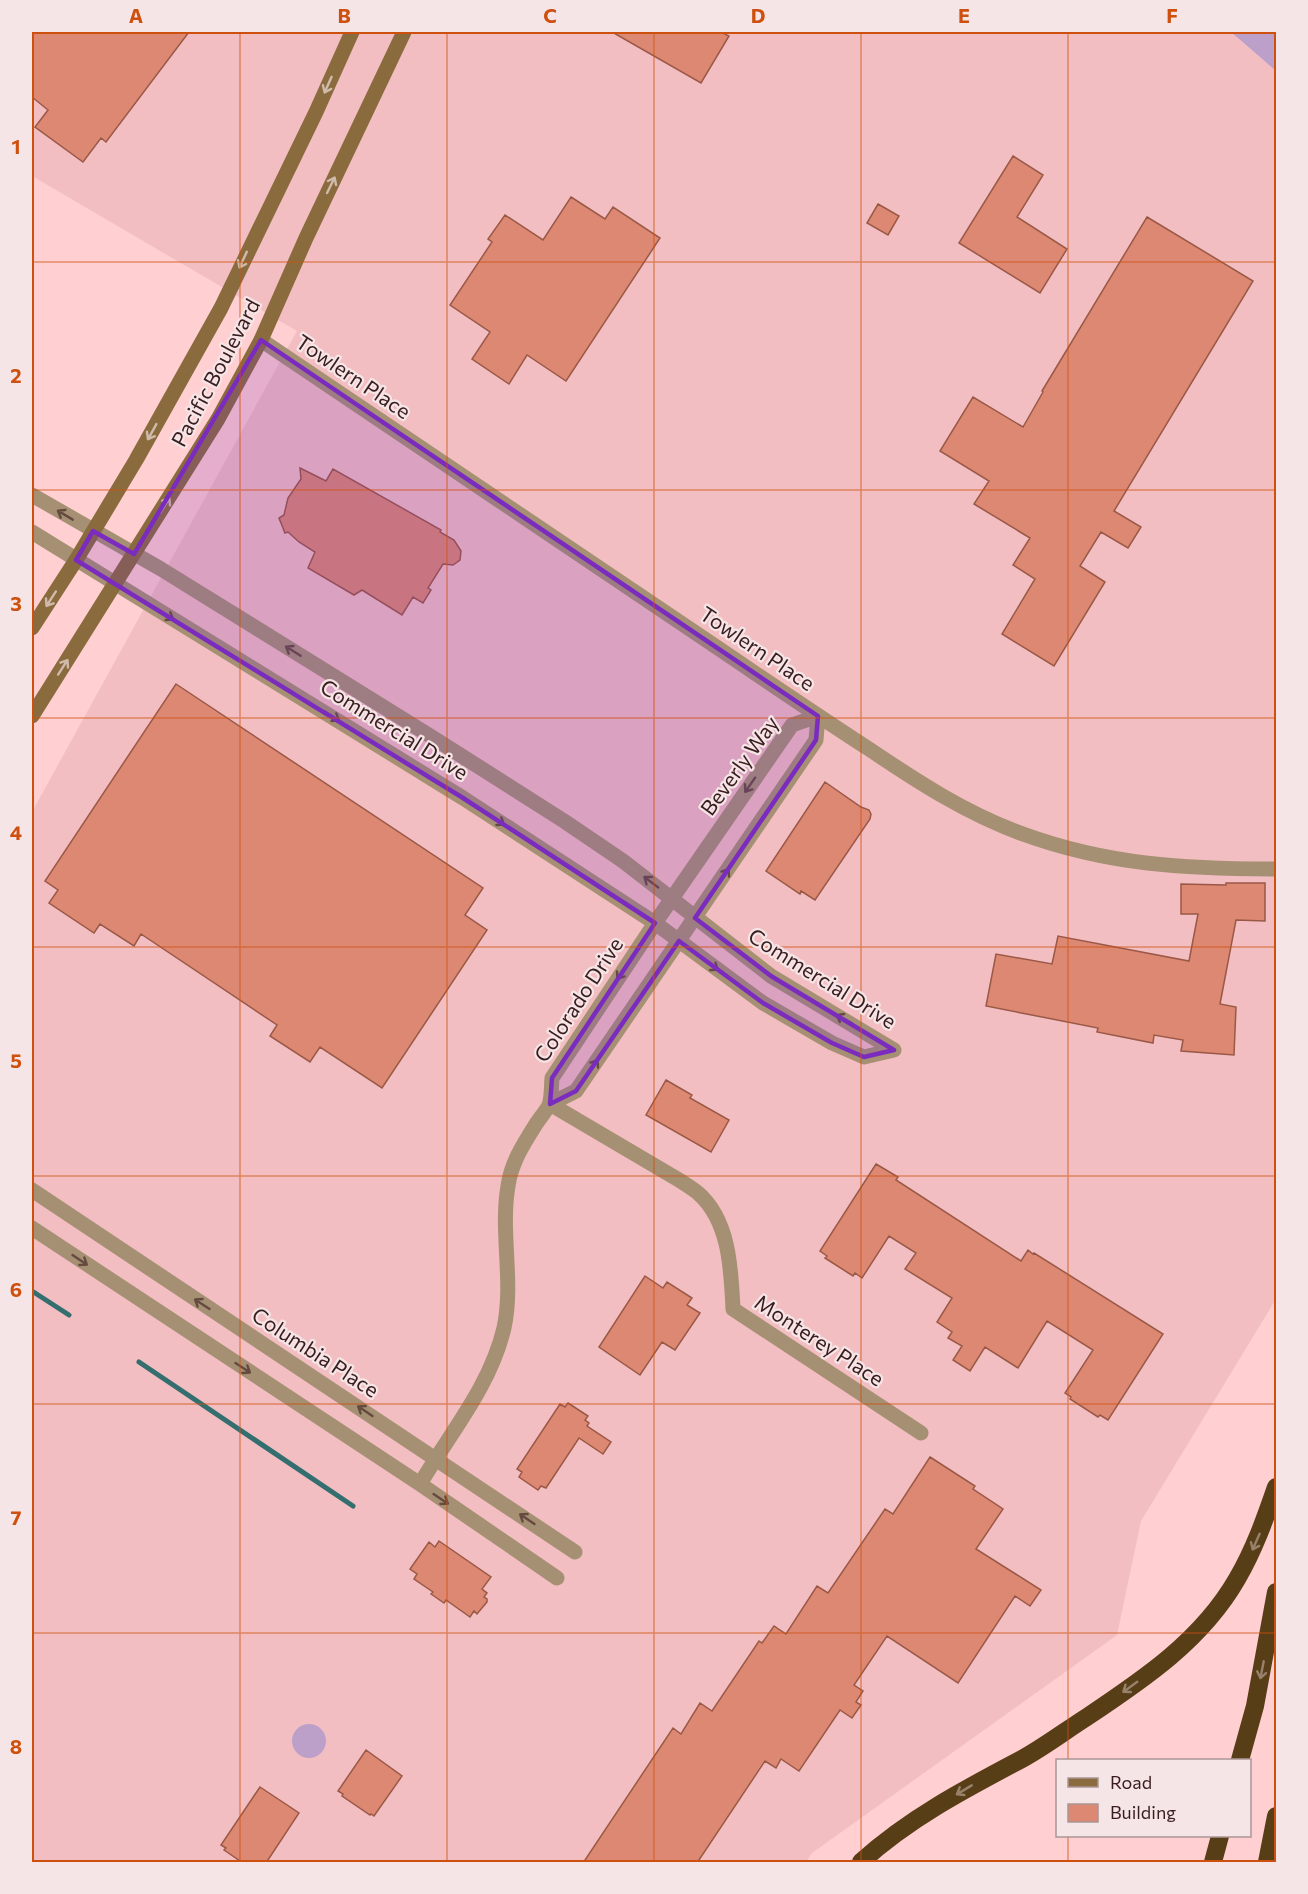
<svg xmlns="http://www.w3.org/2000/svg" width="1308" height="1894" viewBox="0 0 1308 1894" font-family="Commissioner,sans-serif">
<style>
.built{fill:#f2bec1}
.green{fill:#bca0c9}
.lines{fill:none;stroke-linecap:round;stroke-linejoin:round}
.stream{stroke:#356e6f;stroke-width:5}
.building{fill:#dc8872;stroke:#9a5847;stroke-width:1.5}
.minor{stroke:#a69073;stroke-width:15}
.secondary{stroke:#8a6b3e;stroke-width:15}
.motorway{stroke:#583e17;stroke-width:18}
.oneway{stroke:#d0baab}
.oneway2{stroke:#654a40}
.oneway3{stroke:#97816a}
.marked{fill:#7b2cbf;fill-opacity:0.2;stroke:#7b2cbf;stroke-width:4.5;stroke-linejoin:round}
.grid{fill:none;stroke:#ce500f;stroke-width:1.5;stroke-opacity:0.55}
.labels{text-anchor:middle;stroke-width:4.5;stroke-linejoin:round;paint-order:stroke}
.street-label{font-size:21px;fill:#391c1e;stroke:#f6e5e6}
.neatline{fill:none;stroke:#ce500f;stroke-width:2}
.grid-label{font-size:20px;text-anchor:middle;font-weight:bold;fill:#ce500f}
</style>
<rect width="100%" height="100%" fill="#ffcfd1"/>
<path class="built" d="M32,32H1231L1276,71V1299L1141,1521L1117,1635L812,1853L806,1862H32V812L297,331L32,176Z"/>
<path class="green" d="M1231,32H1276V71Z
M292 1741a17 17 0 1 1 34 0a17 17 0 1 1-34 0Z"/>
<g class="lines">
<path class="stream" d="M32,1291L69,1315
M139,1362L353,1506"/>
</g>
<path class="building" d="M32,32H189L106,142L101,138L83,162L35,127L48,110L32,97Z
M612,32H721L729,36L701,83Z
M1013,156L1043,175L1017,217L1067,249L1040,293L959,243Z
M571,197L605,219L613,207L660,238L566,381L527,355L509,384L472,359L490,332L450,305L492,242L488,239L505,215L543,240Z
M878,204L899,216L888,235L867,223Z
M1147,217L1253,281L1114,511L1141,527L1128,548L1101,532L1080,566L1105,582L1054,666L1002,634L1035,579L1013,565L1030,538L974,504L989,481L940,451L973,397L1023,427L1043,392L1042,391Z
M300,468L326,481L333,469L441,530L440,532L454,540L461,551L460,560L453,565L443,564L428,588L431,590L423,603L413,597L402,615L362,590L354,595L308,568L315,552L299,542L288,532L285,533L279,518L284,515L288,498L301,479Z
M176,684L483,888L465,915L487,930L382,1088L320,1047L310,1062L270,1036L277,1025L141,934L134,946L100,924L94,933L49,903L58,890L45,881Z
M825,782L861,807L869,810L871,814L870,819L815,900L801,891L800,894L766,871Z
M1226,883H1265V921L1236,920L1220,1004L1236,1007L1234,1055L1181,1051L1183,1040L1154,1035L1153,1043L1097,1032L1098,1028L986,1006L996,954L1052,964L1058,936L1189,961L1198,914H1181V884L1226,885Z
M666,1080L692,1095L690,1098L729,1120L711,1152L646,1115Z
M876,1164L898,1177L896,1180L1021,1261L1028,1250L1033,1254L1034,1253L1163,1334L1108,1420L1100,1415L1098,1417L1070,1399L1071,1397L1065,1393L1093,1350L1047,1321L1018,1368L985,1347L970,1371L953,1360L962,1346L948,1338L952,1332L937,1322L952,1298L905,1269L916,1253L889,1236L862,1278L855,1273L853,1276L825,1258L827,1256L820,1251Z
M645,1276L663,1288L667,1282L692,1298L687,1305L700,1313L675,1350L662,1342L640,1375L599,1347Z
M568,1403L588,1416L585,1420L589,1423L587,1426L611,1442L603,1454L579,1438L546,1488L541,1486L538,1490L519,1477L522,1472L517,1469L560,1404L565,1407Z
M930,1457L975,1486L973,1489L1003,1509L976,1549L1041,1590L1030,1606L1015,1596L958,1683L887,1636L854,1685L863,1691L856,1702L861,1705L852,1718L840,1710L799,1771L781,1759L776,1768L765,1761L697,1863H583L673,1728L681,1734L700,1703L712,1711L759,1641L762,1643L774,1626L786,1634L817,1586L828,1593L885,1509L893,1514Z
M439,1541L491,1577L482,1589L487,1593L484,1597L487,1599V1602L477,1614L474,1611L470,1617L446,1600L444,1603L431,1594L433,1592L414,1579L417,1574L410,1569L429,1542L435,1547Z
M366,1750L402,1776L374,1816L371,1814L370,1815L342,1796L343,1794L338,1791Z
M260,1787L299,1813L266,1863H243L224,1850L226,1848L221,1845Z"/>
<g class="lines">
<path class="minor" d="M261,340C413,443 566,545 718,648C768,682 818,716 869,749C918,782 967,814 1023,834C1108,865 1186,869 1276,869
M32,495L161,569L432,737L564,821L623,861L771,976L894,1050
M32,532L463,798L655,923L763,1003L832,1043L864,1057L894,1050
M550,1104L679,1180C685,1184 692,1188 698,1193C730,1221 731,1270 733,1309L921,1433
M32,1190L575,1552
M32,1228L420,1484L557,1578
M420,1484C450,1433 490,1387 504,1328C514,1281 500,1233 508,1186C511,1163 524,1143 536,1124C540,1118 546,1111 549,1105C552,1097 551,1086 552,1078L655,923L792,725L818,716L816,740L576,1091L550,1104"/>
<path class="secondary" d="M32,628L76,560L136,460L221,308L316,112L352,32
M32,716L218,419L261,340L306,238L404,32"/>
<path class="motorway" d="M1240,1760L1255,1706L1276,1592
M861,1862C908,1819 965,1789 1022,1759C1044,1747 1065,1731 1087,1717C1144,1679 1202,1640 1237,1579C1254,1550 1265,1519 1276,1487
M1213,1862L1220,1836
M1267,1862L1276,1816"/>
</g>
<defs><path id="oneway-shaft" d="M-6 0H5M1.5-3L5.5 0L1.5 3" fill="none" stroke-width="1.6" stroke-linecap="round" stroke-linejoin="round" transform="scale(1.5)"/></defs>
<g class="oneway">
<use href="#oneway-shaft" transform="translate(328 85) rotate(114)"/>
<use href="#oneway-shaft" transform="translate(331 185) rotate(-64)"/>
<use href="#oneway-shaft" transform="translate(243 260) rotate(115)"/>
<use href="#oneway-shaft" transform="translate(152 432) rotate(119)"/>
<use href="#oneway-shaft" transform="translate(165 505) rotate(-58)"/>
<use href="#oneway-shaft" transform="translate(51 599) rotate(123)"/>
<use href="#oneway-shaft" transform="translate(63 667) rotate(-57)"/>
</g>
<g class="oneway2">
<use href="#oneway-shaft" transform="translate(65 515) rotate(-149)"/>
<use href="#oneway-shaft" transform="translate(166 615) rotate(31)"/>
<use href="#oneway-shaft" transform="translate(293 651) rotate(-148)"/>
<use href="#oneway-shaft" transform="translate(332 716) rotate(32)"/>
<use href="#oneway-shaft" transform="translate(750 785) rotate(125)"/>
<use href="#oneway-shaft" transform="translate(497 820) rotate(33)"/>
<use href="#oneway-shaft" transform="translate(724 876) rotate(-56)"/>
<use href="#oneway-shaft" transform="translate(651 882) rotate(-143)"/>
<use href="#oneway-shaft" transform="translate(711 965) rotate(36)"/>
<use href="#oneway-shaft" transform="translate(622 972) rotate(124)"/>
<use href="#oneway-shaft" transform="translate(844 1019) rotate(-152)"/>
<use href="#oneway-shaft" transform="translate(593 1067) rotate(-56)"/>
<use href="#oneway-shaft" transform="translate(80 1260) rotate(34)"/>
<use href="#oneway-shaft" transform="translate(202 1304) rotate(-147)"/>
<use href="#oneway-shaft" transform="translate(243 1368) rotate(33)"/>
<use href="#oneway-shaft" transform="translate(365 1411) rotate(-146)"/>
<use href="#oneway-shaft" transform="translate(441 1499) rotate(34)"/>
<use href="#oneway-shaft" transform="translate(527 1519) rotate(-146)"/>
</g>
<g class="oneway3">
<use href="#oneway-shaft" transform="translate(1256 1542) rotate(114)"/>
<use href="#oneway-shaft" transform="translate(1262 1670) rotate(101)"/>
<use href="#oneway-shaft" transform="translate(1130 1687) rotate(144)"/>
<use href="#oneway-shaft" transform="translate(964 1790) rotate(149)"/>
</g>
<path class="marked" d="M261,340L818,716L816,740L695,918L771,976L894,1050L864,1057L832,1043L763,1003L679,941L576,1091L550,1104L552,1078L655,923L463,798L76,560L93,531L134,554Z"/>
<path class="grid" d="M240,32V1862M447,32V1862M654,32V1862M861,32V1862M1068,32V1760M32,262H1276M32,490H1276M32,718H1276M32,947H1276M32,1176H1276M32,1404H1276M32,1633H1276M1068,1836V1862"/>
<g class="labels">
<g class="street-label">
<text transform="translate(216 373) rotate(-62)" y="7">Pacific Boulevard</text>
<text transform="translate(353 377) rotate(34)" y="7">Towlern Place</text>
<text transform="translate(757 649) rotate(34)" y="7">Towlern Place</text>
<text transform="translate(394 730) rotate(32)" y="7">Commercial Drive</text>
<text transform="translate(740 766) rotate(-54)" y="7">Beverly Way</text>
<text transform="translate(822 979) rotate(32)" y="7">Commercial Drive</text>
<text transform="translate(579 1000) rotate(-57)" y="7">Colorado Drive</text>
<text transform="translate(819 1341) rotate(33)" y="7">Monterey Place</text>
<text transform="translate(315 1353) rotate(33)" y="7">Columbia Place</text>
</g>
</g>
<rect width="1308" height="1894" fill="none" stroke="#f6e5e6" stroke-width="66"/>
<rect x="1056" y="1759" width="195" height="78" fill="#f6e5e6" stroke="#aa9596" stroke-width="1.5"/>
<rect x="1068" y="1778" width="30" height="9" fill="#8a6b3e" stroke="#aa9596" stroke-width="1.5"/>
<text x="1110" y="1789" font-size="18" fill="#391c1e">Road</text>
<rect x="1068" y="1804" width="30" height="18" fill="#dc8872" stroke="#aa9596" stroke-width="1.5"/>
<text x="1110" y="1819" font-size="18" fill="#391c1e">Building</text>
<rect x="33" y="33" width="1242" height="1828" class="neatline"/>
<g class="grid-label">
<text x="136" y="23">A</text>
<text x="344" y="23">B</text>
<text x="550" y="23">C</text>
<text x="758" y="23">D</text>
<text x="964" y="23">E</text>
<text x="1172" y="23">F</text>
<text x="16" y="154">1</text>
<text x="16" y="383">2</text>
<text x="16" y="611">3</text>
<text x="16" y="840">4</text>
<text x="16" y="1068">5</text>
<text x="16" y="1297">6</text>
<text x="16" y="1525">7</text>
<text x="16" y="1754">8</text>
</g>
</svg>
